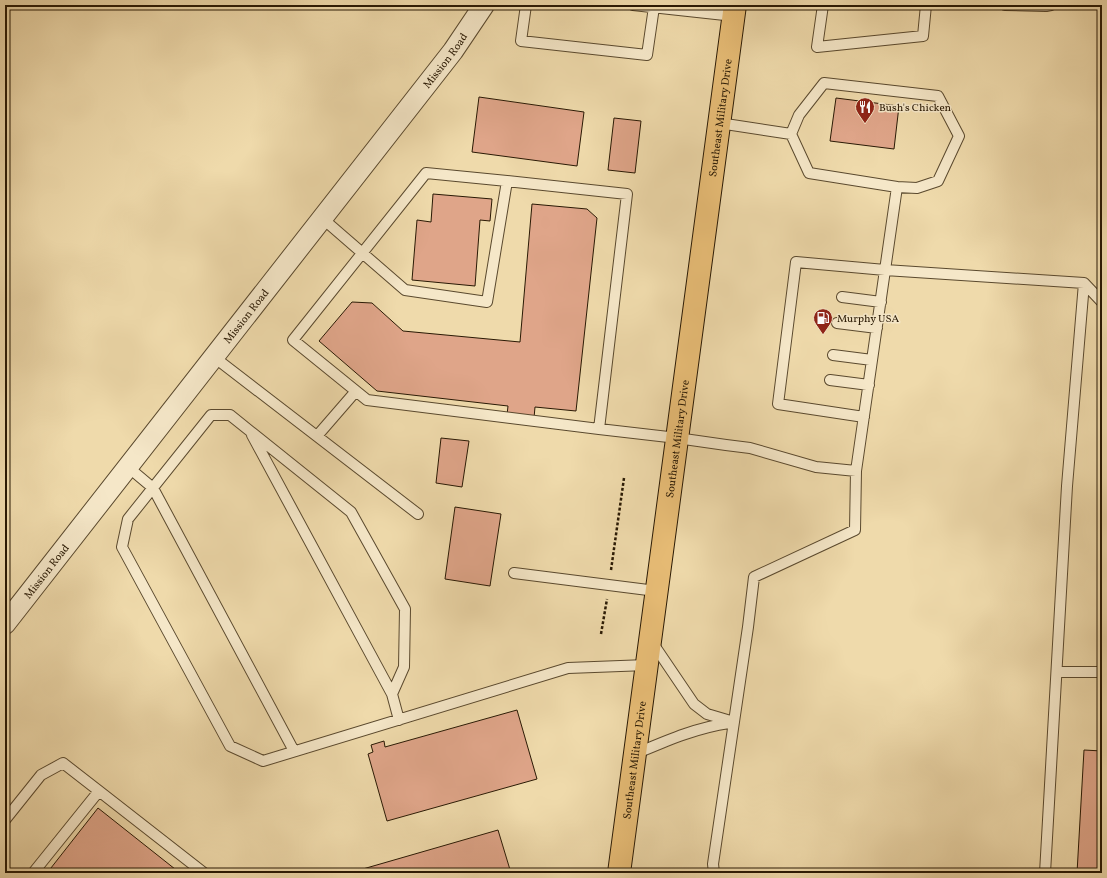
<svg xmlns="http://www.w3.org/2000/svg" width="1107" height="878" viewBox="0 0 1107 878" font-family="Vollkorn,serif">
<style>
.building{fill:#dfa589;stroke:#291904}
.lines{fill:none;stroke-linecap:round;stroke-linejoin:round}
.service-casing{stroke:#5a492e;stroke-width:12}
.minor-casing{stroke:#5a492e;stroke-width:22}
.primary-casing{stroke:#291904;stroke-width:24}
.path{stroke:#291904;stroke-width:2.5;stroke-dasharray:3 2;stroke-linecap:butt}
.service{stroke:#f5e7c8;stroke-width:10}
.minor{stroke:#f5e7c8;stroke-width:20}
.primary{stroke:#e8bd76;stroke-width:22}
.labels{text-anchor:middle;stroke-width:3;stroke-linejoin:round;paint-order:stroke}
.street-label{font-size:11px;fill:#291904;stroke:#f5e7c8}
.poi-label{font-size:11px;fill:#291904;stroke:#f5e7c8;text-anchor:start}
</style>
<rect width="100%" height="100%" fill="#efdaab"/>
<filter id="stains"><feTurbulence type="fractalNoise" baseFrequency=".005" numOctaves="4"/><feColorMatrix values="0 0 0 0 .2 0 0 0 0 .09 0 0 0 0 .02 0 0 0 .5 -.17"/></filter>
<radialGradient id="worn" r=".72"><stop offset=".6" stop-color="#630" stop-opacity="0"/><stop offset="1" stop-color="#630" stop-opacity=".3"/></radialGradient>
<path class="building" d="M479,97L584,112L577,166L472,152Z
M836,98L899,106L894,149L830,141Z
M614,118L641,121L635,173L608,170Z
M433,194L492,199L490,221L480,220L475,286L412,280L417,220L431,222Z
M532,204L587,209L597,218L576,411L535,407L534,418L507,415L508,406L377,391L319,341L352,302L372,303L403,331L520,342Z
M441,438L469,441L462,487L436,483Z
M455,507L501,514L490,586L445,579Z
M517,710L537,779L387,821L368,754L373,752L371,745L384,741L385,747Z
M1084,750L1102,751V873H1077Z
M98,808L180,873H47Z
M498,830L511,873H349Z"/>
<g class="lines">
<defs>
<path id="service" d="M526,5L521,41L647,55L654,7
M633,5L734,16
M823,5L817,47L923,36L926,5
M1005,5L1046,6L1051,5
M791,134L809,173L897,187
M507,181L426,173L293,340L367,400L599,429L677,438L726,445L750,448L816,467L856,471
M322,218L405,290L487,302L507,181L627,194L599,429
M842,297L881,302
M837,323L877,328
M833,355L872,360
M214,357L418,514
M830,380L869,385
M864,417L778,404L796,262L885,270L1084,283L1102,302
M252,435L392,694
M317,436L356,391
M128,467L153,488L294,751
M514,573L656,591
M652,642L694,704L707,714L734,722
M1057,672H1102
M399,720L392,694L404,667L405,609L351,512L230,415H211L128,519L122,547L230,746L263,761L568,668L647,665
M635,754C666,741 695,728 729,723
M5,820L41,775L63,763L99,791
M33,873L99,791L204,873
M714,873L713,864L748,627L754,577L855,530L856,471L897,187L917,188L938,181L959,136L938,96L824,83L799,115L791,134L719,123
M1045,873L1067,486L1084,283"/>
<g id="minor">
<path id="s1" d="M5,624L453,51L484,5"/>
</g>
<g id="primary">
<path id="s2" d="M619,873L735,5"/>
</g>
</defs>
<use href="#service" class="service-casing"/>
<use href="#minor" class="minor-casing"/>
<use href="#primary" class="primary-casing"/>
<path class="path" d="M611,570L624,478
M601,634L607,599"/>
<use href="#service" class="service"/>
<use href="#minor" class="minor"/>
<use href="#primary" class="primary"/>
</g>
<defs>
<symbol id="restaurant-pin" viewBox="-11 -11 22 30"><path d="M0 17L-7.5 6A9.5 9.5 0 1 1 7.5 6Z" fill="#8f2418" stroke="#f5e7c8"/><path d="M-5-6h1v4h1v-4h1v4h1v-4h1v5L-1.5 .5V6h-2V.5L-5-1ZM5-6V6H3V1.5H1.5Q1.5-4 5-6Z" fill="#fff"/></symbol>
<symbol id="fuel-pin" viewBox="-11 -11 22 30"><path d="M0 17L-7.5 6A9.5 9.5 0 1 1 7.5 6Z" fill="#8f2418" stroke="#f5e7c8"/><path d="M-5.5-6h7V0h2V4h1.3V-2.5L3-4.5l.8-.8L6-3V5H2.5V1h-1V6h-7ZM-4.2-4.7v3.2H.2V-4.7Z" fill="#fff"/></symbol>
</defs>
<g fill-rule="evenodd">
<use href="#restaurant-pin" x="854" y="96" width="22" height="30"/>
<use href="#fuel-pin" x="812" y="307" width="22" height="30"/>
</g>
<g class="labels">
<g class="street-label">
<text dy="4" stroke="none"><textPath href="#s1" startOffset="715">Mission Road</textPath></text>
<text dy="4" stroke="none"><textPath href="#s2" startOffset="762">Southeast Military Drive</textPath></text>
<text dy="4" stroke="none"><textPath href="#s1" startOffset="391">Mission Road</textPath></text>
<text dy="4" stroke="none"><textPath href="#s2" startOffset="438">Southeast Military Drive</textPath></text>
<text dy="4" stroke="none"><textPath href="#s1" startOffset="67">Mission Road</textPath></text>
<text dy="4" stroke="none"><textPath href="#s2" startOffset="114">Southeast Military Drive</textPath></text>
</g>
<g class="poi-label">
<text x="879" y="111">Bush's Chicken</text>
<text x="837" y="322">Murphy USA</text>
</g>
</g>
<rect width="1107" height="878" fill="none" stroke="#efdaab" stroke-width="20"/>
<rect x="6" y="6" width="1095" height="866" fill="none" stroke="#291904" stroke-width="2"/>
<rect x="10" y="10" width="1087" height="858" fill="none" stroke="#291904"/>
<rect width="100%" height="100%" filter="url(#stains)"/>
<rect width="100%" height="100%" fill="url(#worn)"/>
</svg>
